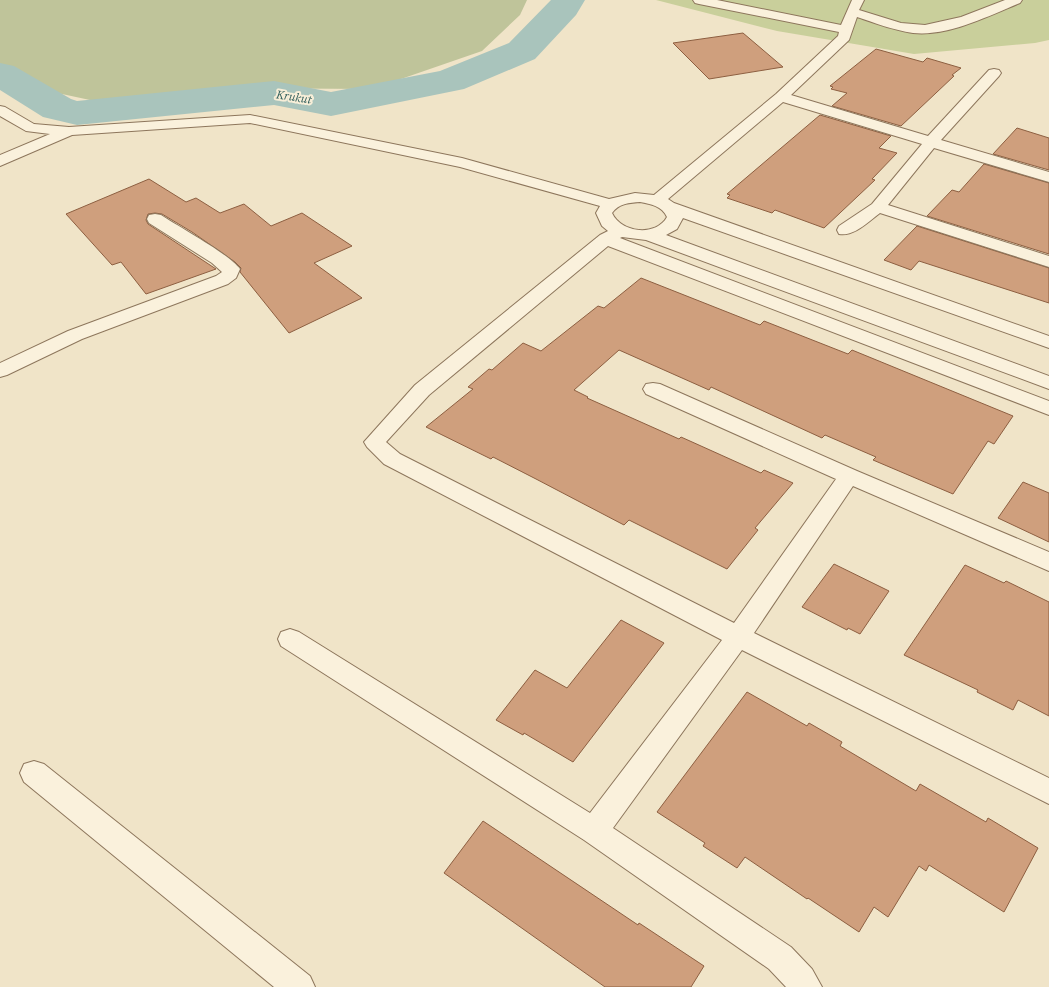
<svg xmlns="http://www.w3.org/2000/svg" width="1049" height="987" viewBox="0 0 1049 987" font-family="'Source Serif 4',serif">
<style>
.green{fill:#c9cf9b}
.cemetery{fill:#bfc49a}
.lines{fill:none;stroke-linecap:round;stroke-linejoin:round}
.river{fill:#a9c4bc;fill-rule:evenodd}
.building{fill:#cf9f7d;stroke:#8d5f41}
.street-casing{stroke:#8d765c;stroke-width:2}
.street{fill:#faf1dc;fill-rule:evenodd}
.labels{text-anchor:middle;stroke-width:4;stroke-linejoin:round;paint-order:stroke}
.far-water-label{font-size:12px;font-style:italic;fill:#2f5d5a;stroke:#f7eed8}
</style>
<rect width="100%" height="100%" fill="#f0e4c8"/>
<path class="green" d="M656,0H1049V40L1035,43L914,54L777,31Z"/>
<path class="cemetery" d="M0,0H527L520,15L482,51L372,89L225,88L104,103L48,91L0,65Z"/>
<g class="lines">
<path class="river" d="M551,0H585L576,15L535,59L464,89L331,116L274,105L77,125L43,117L0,90V63L14,66L71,99L77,101L274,81L331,92L440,71L509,43Z"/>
</g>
<path class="building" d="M743,33L783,67L709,79L673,43Z
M876,49L923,62L927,58L961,68L952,75L954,76L901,126L832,106L847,93L831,89L833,87L830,86Z
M820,115L891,136L879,148L897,153L872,179L875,180L824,228L775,210L772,213L727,198L730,195L727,194Z
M1017,128L1049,138V170L993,154Z
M984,164L1049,183V254L927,216L952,190L959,192Z
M149,179L186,202L196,198L220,213L244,204L271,226L302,213L352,246L314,263L362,298L289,333L240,272L241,268L235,262L192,232L162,214L155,213L148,214L146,220L148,224L216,269L146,294L121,262L112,265L66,214Z
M917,226L1049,268V303L919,261L911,270L884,260Z
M641,278L760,325L764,321L848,354L852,350L1013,416L994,444L988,441L953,494L873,460L876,457L825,435L822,438L711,387L709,390L619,350L574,390L588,397L587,398L679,439L681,437L761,473L764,470L793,483L755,528L758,530L727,569L629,520L624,525L536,479L493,457L491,459L426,427L473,389L468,387L489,369L492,370L523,343L541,351L598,306L604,308Z
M1023,482L1049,493V542L998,518Z
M834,564L889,591L860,634L848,628L847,630L802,607Z
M965,565L1004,583L1006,581L1049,602V716L1018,700L1013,710L977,692L978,690L904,655Z
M621,620L664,643L573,762L524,733L523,735L496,720L535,670L567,688Z
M747,692L807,726L809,723L842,742L840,746L916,791L920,784L986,822L988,818L1038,848L1004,912L929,865L926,871L919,866L888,917L874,907L859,932L808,898L807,899L745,857L737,868L703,846L705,843L657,812Z
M483,821L638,925L639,923L704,966L691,987H605L444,873Z"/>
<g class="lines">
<defs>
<path id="street" d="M693,0H717L841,25L852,0H864L859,10L901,23L925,25L961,17L1005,0H1022L1020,3C989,16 947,37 913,33C893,30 875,23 857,17L849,40L791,95L928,136L989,70L994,69L999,70L1001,73L999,76L941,140L1049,172V182L934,148L888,205L1049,256V267L880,213C869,221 854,237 839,234L837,230L839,226L872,204L922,144L783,102L668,199L674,203L1049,336V348L683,218L677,229L666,235L1049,376V389L646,240L622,237L620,238L1049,401V415L608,246L429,395L386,442L400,454L734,623L836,479L646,394L643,389L646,384L653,383L660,384L857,471L1049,552V571L853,486L754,633L1049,778V804L742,650L613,828L791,947L812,969L822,987H786L769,969L584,840L281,646L278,639L281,632L290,629L299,632L590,813L722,640L384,464L367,447L364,442L415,385L600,235L608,231L602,226L596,213L600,206L460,167L250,123L72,135L0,166V155L50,134L26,131L0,116V106L5,107L34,124L69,127L250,115L462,158L609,199L635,193L654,195L776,94L838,36L839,32L699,4L695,3ZM640,202C651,204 662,206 667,217C656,237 621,233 612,213C619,203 629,203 640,202Z
M155,214L161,215C179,227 229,254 240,269L236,278L228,284L82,339L7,375L0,377V363L68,331L216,276L222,272L212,263L149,223L147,219L149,215Z
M34,761L44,764L310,976L315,987H274L24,782L20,773L24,764Z"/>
</defs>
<use href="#street" class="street-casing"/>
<use href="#street" class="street"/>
</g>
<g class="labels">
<g class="far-water-label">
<text transform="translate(294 97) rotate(9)" y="4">Krukut</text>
</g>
</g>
</svg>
